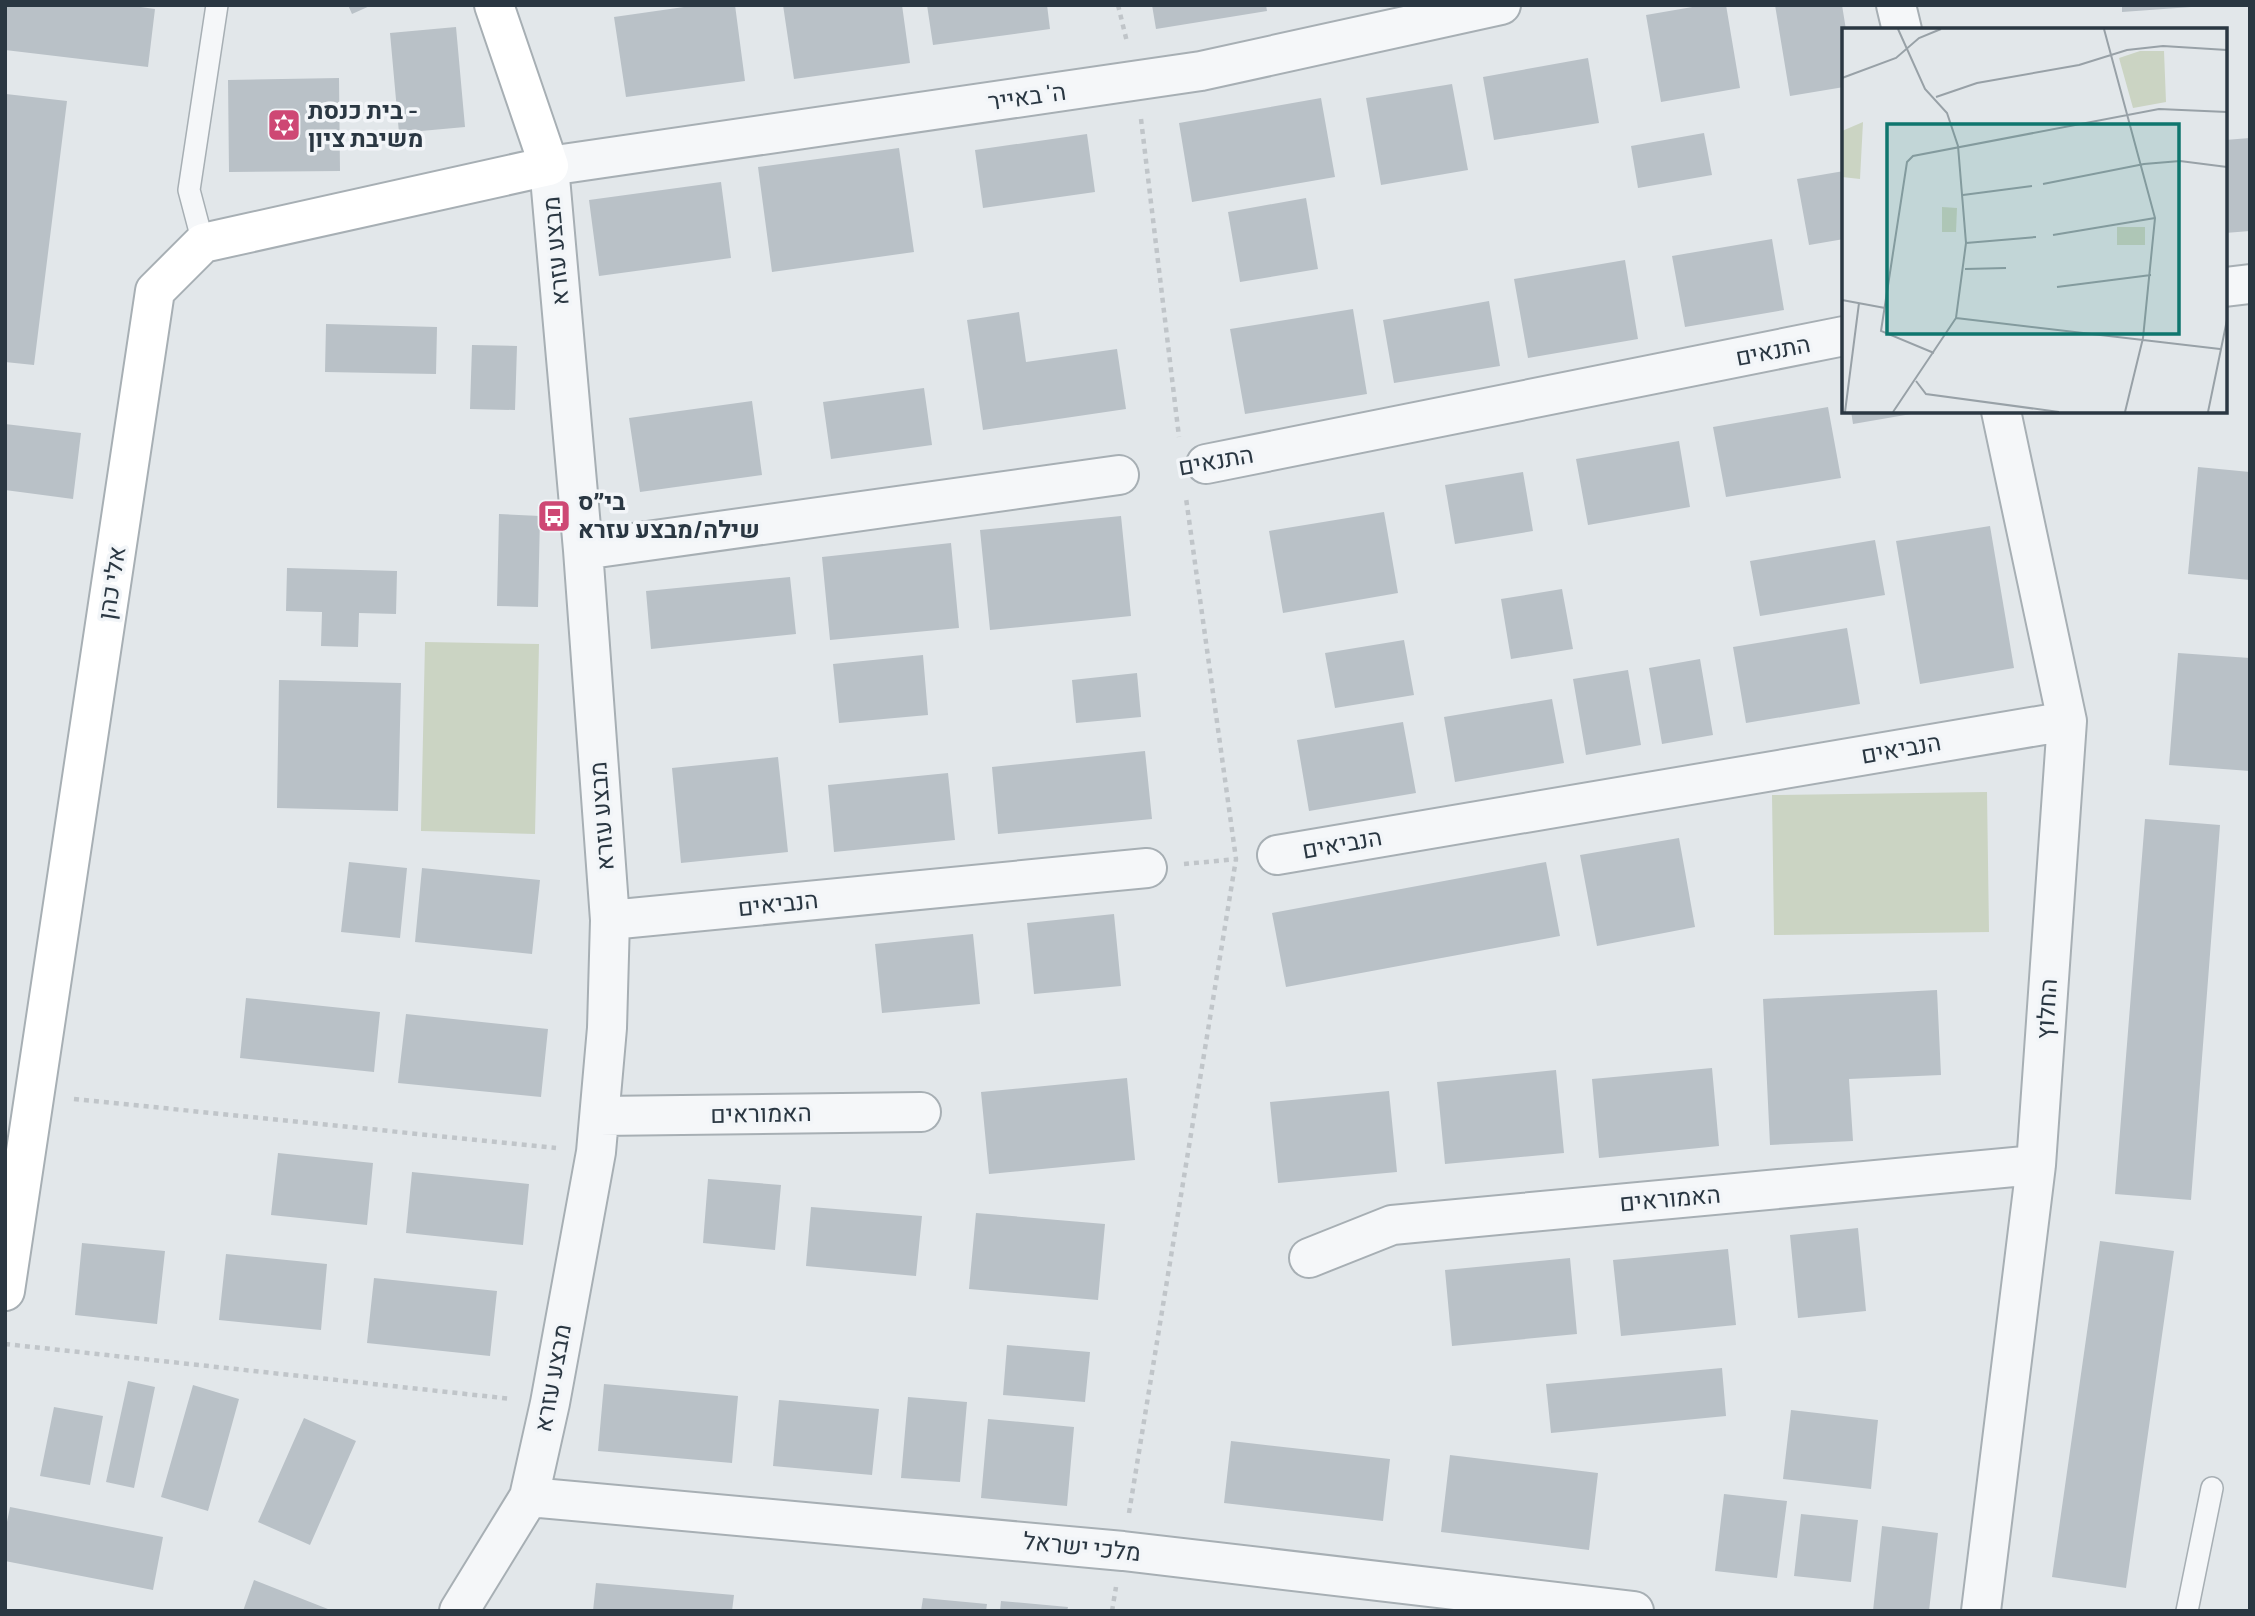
<svg xmlns="http://www.w3.org/2000/svg" width="2255" height="1616" viewBox="0 0 2255 1616" font-family="Manrope,Heebo,sans-serif">
<style>
.green{fill:#cbd4c3}
.building{fill:#b9c1c7}
.lines{fill:none;stroke-linecap:round;stroke-linejoin:round}
.lane-casing{stroke:#a7afb4;stroke-width:24}
.street-casing{stroke:#a7afb4;stroke-width:42}
.secondary-casing{stroke:#a7afb4;stroke-width:42}
.path{stroke:#c0c5c9;stroke-width:4.5;stroke-dasharray:5 5;stroke-linecap:butt}
.lane{stroke:#f5f7f9;stroke-width:21}
.street{stroke:#f5f7f9;stroke-width:38}
.secondary{stroke:#fff;stroke-width:38}
.labels{text-anchor:middle;stroke-width:7;stroke-linejoin:round;paint-order:stroke}
.street-label{font-size:24px;fill:#2a3742;stroke:#f2f5f8}
.poi-label{font-size:24px;font-weight:bold;fill:#2a3742;stroke:#f2f5f8;text-anchor:start}
.inset-road{fill:none;stroke:#98a1a7;stroke-width:2}
.view{fill:#0f766e;fill-opacity:0.15;stroke:#0f766e;stroke-width:3.5}
.inset-edge{fill:none;stroke:#2a3742;stroke-width:3.5}
</style>
<rect width="100%" height="100%" fill="#e2e7ea"/>
<path class="green" d="M425,642L539,644L535,834L421,831Z
M1987,792L1989,932L1774,935L1772,795Z"/>
<path class="building" d="M5,5H126L155,9L148,67L5,50Z
M348,5H372L352,14Z
M698,5H735L745,81L626,97L614,17Z
M783,5H902L910,63L794,79Z
M927,5H1047L1050,29L933,45Z
M1152,5H1266L1267,11L1156,29Z
M1704,5H1726L1740,88L1661,102L1646,15Z
M1775,5H1842L1846,30H1844V87L1790,96Z
M2122,5H2191V7L2122,12Z
M456,27L465,127L399,133L390,33Z
M1588,58L1599,123L1494,140L1483,77Z
M339,78L340,171L229,172L228,80Z
M1452,84L1468,170L1381,185L1366,98Z
M6,94L67,101L34,365L5,362Z
M1321,98L1335,177L1192,202L1179,123Z
M1704,133L1712,175L1638,188L1631,146Z
M1087,134L1095,192L983,208L975,150Z
M2250,138V231L2225,233V140Z
M899,148L914,252L772,272L758,167Z
M1844,171V239L1809,245L1797,179Z
M721,182L731,258L599,276L589,200Z
M1306,198L1318,269L1240,282L1228,212Z
M1772,239L1784,310L1685,327L1672,256Z
M1625,260L1638,339L1528,358L1514,279Z
M1489,301L1500,366L1394,383L1383,320Z
M1353,309L1367,394L1245,414L1230,329Z
M1019,312L1026,362L1117,349L1126,409L983,430L967,320Z
M326,324L437,327L436,374L325,372Z
M472,345L517,346L515,410L470,409Z
M924,388L932,445L831,459L823,402Z
M752,401L762,475L640,492L629,418Z
M1828,407L1841,478L1726,497L1713,427Z
M1851,411H1917V413L1853,424Z
M5,424L81,433L73,499L5,490Z
M1679,441L1690,507L1588,525L1576,459Z
M2198,467L2250,472V580L2188,574Z
M1523,472L1533,531L1455,544L1445,485Z
M1384,512L1398,593L1283,613L1269,531Z
M499,514L540,516L538,607L497,606Z
M1121,516L1131,616L990,630L980,530Z
M1990,526L2014,668L1920,684L1896,541Z
M1875,540L1885,595L1760,616L1750,561Z
M951,543L959,628L830,640L822,557Z
M287,568L397,571L396,614L359,613L358,647L321,646L322,612L286,611Z
M790,577L796,634L651,649L646,591Z
M1562,589L1573,649L1511,659L1501,599Z
M1847,628L1860,704L1746,723L1733,647Z
M1404,640L1414,695L1335,708L1325,653Z
M2178,653L2250,658V771L2169,765Z
M923,655L928,715L839,723L833,664Z
M1700,659L1713,735L1662,744L1649,668Z
M1628,670L1641,745L1586,755L1573,679Z
M1137,673L1141,717L1076,723L1072,680Z
M279,680L401,683L398,811L277,808Z
M1552,699L1564,763L1455,782L1444,717Z
M1403,722L1416,793L1309,811L1297,740Z
M1145,751L1152,819L998,834L992,767Z
M778,757L788,852L681,863L672,768Z
M948,773L955,840L834,852L828,785Z
M2145,819L2220,825L2191,1200L2115,1194Z
M1679,838L1695,927L1597,946L1580,855Z
M349,862L407,868L400,938L341,932Z
M1546,862L1560,936L1286,987L1272,913Z
M422,868L540,880L532,954L415,942Z
M1114,914L1121,986L1034,994L1027,923Z
M973,934L980,1004L882,1013L875,944Z
M1937,990L1941,1075L1849,1079L1853,1141L1770,1145L1763,999Z
M246,998L380,1012L374,1072L240,1058Z
M406,1014L548,1029L541,1097L398,1083Z
M1712,1068L1719,1146L1599,1158L1592,1079Z
M1556,1070L1564,1153L1445,1164L1437,1082Z
M1127,1078L1135,1160L989,1174L981,1092Z
M1389,1091L1397,1172L1278,1183L1270,1102Z
M278,1153L373,1163L367,1225L271,1215Z
M412,1172L529,1184L523,1245L406,1233Z
M708,1179L781,1185L775,1250L703,1243Z
M811,1207L922,1216L916,1276L806,1266Z
M976,1213L1105,1224L1098,1300L969,1289Z
M1858,1228L1866,1311L1798,1318L1790,1235Z
M2100,1241L2174,1251L2126,1588L2052,1577Z
M82,1243L165,1251L157,1324L75,1315Z
M1728,1249L1736,1325L1621,1336L1613,1260Z
M226,1254L327,1264L321,1330L219,1320Z
M1570,1258L1577,1334L1452,1346L1445,1270Z
M374,1278L497,1291L490,1356L367,1343Z
M1007,1345L1090,1352L1085,1402L1003,1395Z
M1722,1368L1726,1416L1551,1433L1546,1384Z
M128,1381L155,1387L134,1488L106,1482Z
M604,1384L738,1396L732,1463L598,1451Z
M193,1385L239,1399L208,1511L161,1497Z
M908,1397L967,1402L960,1482L901,1478Z
M779,1400L879,1409L872,1475L773,1466Z
M54,1407L103,1416L90,1485L40,1476Z
M1791,1410L1878,1420L1871,1489L1783,1479Z
M304,1418L356,1441L310,1545L258,1522Z
M988,1419L1074,1427L1067,1506L981,1498Z
M1231,1441L1390,1459L1383,1521L1224,1503Z
M1450,1455L1598,1473L1589,1550L1441,1532Z
M1724,1494L1787,1501L1777,1578L1715,1571Z
M10,1507L163,1537L153,1590L5,1561V1532Z
M1801,1514L1858,1520L1851,1582L1794,1576Z
M1882,1526L1938,1533L1929,1611H1873Z
M254,1580L333,1611H243Z
M596,1583L734,1595L732,1611H593Z
M923,1598L987,1604L986,1611H921Z
M1001,1601L1068,1607L1067,1611H1000Z"/>
<g class="lines">
<defs>
<path id="lane" d="M203,243L189,190L217,5
M2187,1611L2212,1488"/>
<path id="street" d="M1896,5L1902,30
M2225,287L2250,284
M1206,464L1844,336
M583,550L1119,475
M1277,855L2067,721
M610,920L1147,868
M600,1116L921,1112
M1309,1258L1392,1225L2036,1165
M529,1497L1123,1551L1634,1611
M459,1611L529,1497L550,1403L596,1152L607,1028L610,920L583,550L549,166L1201,71L1501,5
M1981,1611L2036,1165L2067,721L2001,411"/>
<path id="secondary" d="M5,1291L155,291L203,243L549,166L494,5"/>
</defs>
<use href="#lane" class="lane-casing"/>
<use href="#street" class="street-casing"/>
<use href="#secondary" class="secondary-casing"/>
<path class="path" d="M1118,5L1127,42
M1141,119L1179,437
M1184,864L1238,859
M74,1099L556,1148
M5,1344L512,1399
M1129,1513L1236,859L1186,498
M1112,1611L1116,1587"/>
<use href="#lane" class="lane"/>
<use href="#street" class="street"/>
<use href="#secondary" class="secondary"/>
</g>
<defs>
<symbol id="synagogue-square" viewBox="-11 -11 22 22"><rect x="-9" y="-9" width="18" height="18" rx="4" fill="#ce4874" stroke="#f2f5f8"/><path d="M0-6.5L5.6 3.2H-5.6ZM0 6.5L5.6-3.2H-5.6Z" fill="#fff"/></symbol>
<symbol id="bus-square" viewBox="-11 -11 22 22"><rect x="-9" y="-9" width="18" height="18" rx="4" fill="#ce4874" stroke="#f2f5f8"/><path d="M-5-6H5V4H4V6H2V4H-2V6H-4V4H-5ZM-3.5-4V0h7V-4ZM-3.5 1.2v1.5H-2V1.2ZM2 1.2v1.5H3.5V1.2Z" fill="#fff"/></symbol>
</defs>
<g fill-rule="evenodd">
<use href="#synagogue-square" x="265" y="106" width="38" height="38"/>
<use href="#bus-square" x="535" y="497" width="38" height="38"/>
</g>
<g class="labels">
<g class="street-label">
<text transform="translate(1027 97) rotate(-8)" y="8">ה' באייר</text>
<text transform="translate(556 251) rotate(-95)" y="8">מבצע עזרא</text>
<text transform="translate(1773 351) rotate(-11)" y="8">התנאים</text>
<text transform="translate(1216 461) rotate(-10)" y="8">התנאים</text>
<text transform="translate(112 583) rotate(-81)" y="8">אלי כהן</text>
<text transform="translate(1901 749) rotate(-10)" y="8">הנביאים</text>
<text transform="translate(602 816) rotate(-94)" y="8">מבצע עזרא</text>
<text transform="translate(1342 844) rotate(-10)" y="8">הנביאים</text>
<text transform="translate(778 904) rotate(-6)" y="8">הנביאים</text>
<text transform="translate(2047 1009) rotate(-86)" y="8">החלוץ</text>
<text transform="translate(761 1114) rotate(-1)" y="8">האמוראים</text>
<text transform="translate(1670 1199) rotate(-5)" y="8">האמוראים</text>
<text transform="translate(553 1378) rotate(-79)" y="8">מבצע עזרא</text>
<text transform="translate(1082 1547) rotate(6)" y="8">מלכי ישראל</text>
</g>
<g class="poi-label">
<text x="308" y="119">בית כנסת -<tspan x="308" dy="28">משיבת ציון</tspan></text>
<text x="578" y="510">בי״ס<tspan x="578" dy="28">שילה/מבצע עזרא</tspan></text>
</g>
</g>
<g transform="translate(1842 28)">
<rect width="385" height="385" fill="#e2e7ea"/>
<path d="M298,23H322L324,74L291,80L277,30ZM21,94L18,151L0,149V103ZM100,179L115,180L114,204H100ZM275,199H303V217H275Z" fill="#cbd4c3"/>
<path class="inset-road" d="M262,1L313,190L301,310L283,384M0,50L54,30L77,10L99,1M94,69L135,55L237,37L285,22L321,18L385,22M201,156L302,136L338,133L385,139M121,167L190,158M211,207L313,190M124,215L194,209M123,241L164,240M215,259L309,247M0,272L43,280M114,290L378,321M92,325L39,303L65,134L71,128L317,81L385,84M74,353L84,366L217,384M3,384L17,275M51,384L114,290L124,215L116,118L105,85L83,61L56,1M366,384L385,292"/>
<path class="view" d="M45,96H337V306H45Z"/>
<rect width="385" height="385" class="inset-edge"/>
</g>
<rect width="2255" height="1616" fill="none" stroke="#2a3742" stroke-width="14"/>
</svg>
